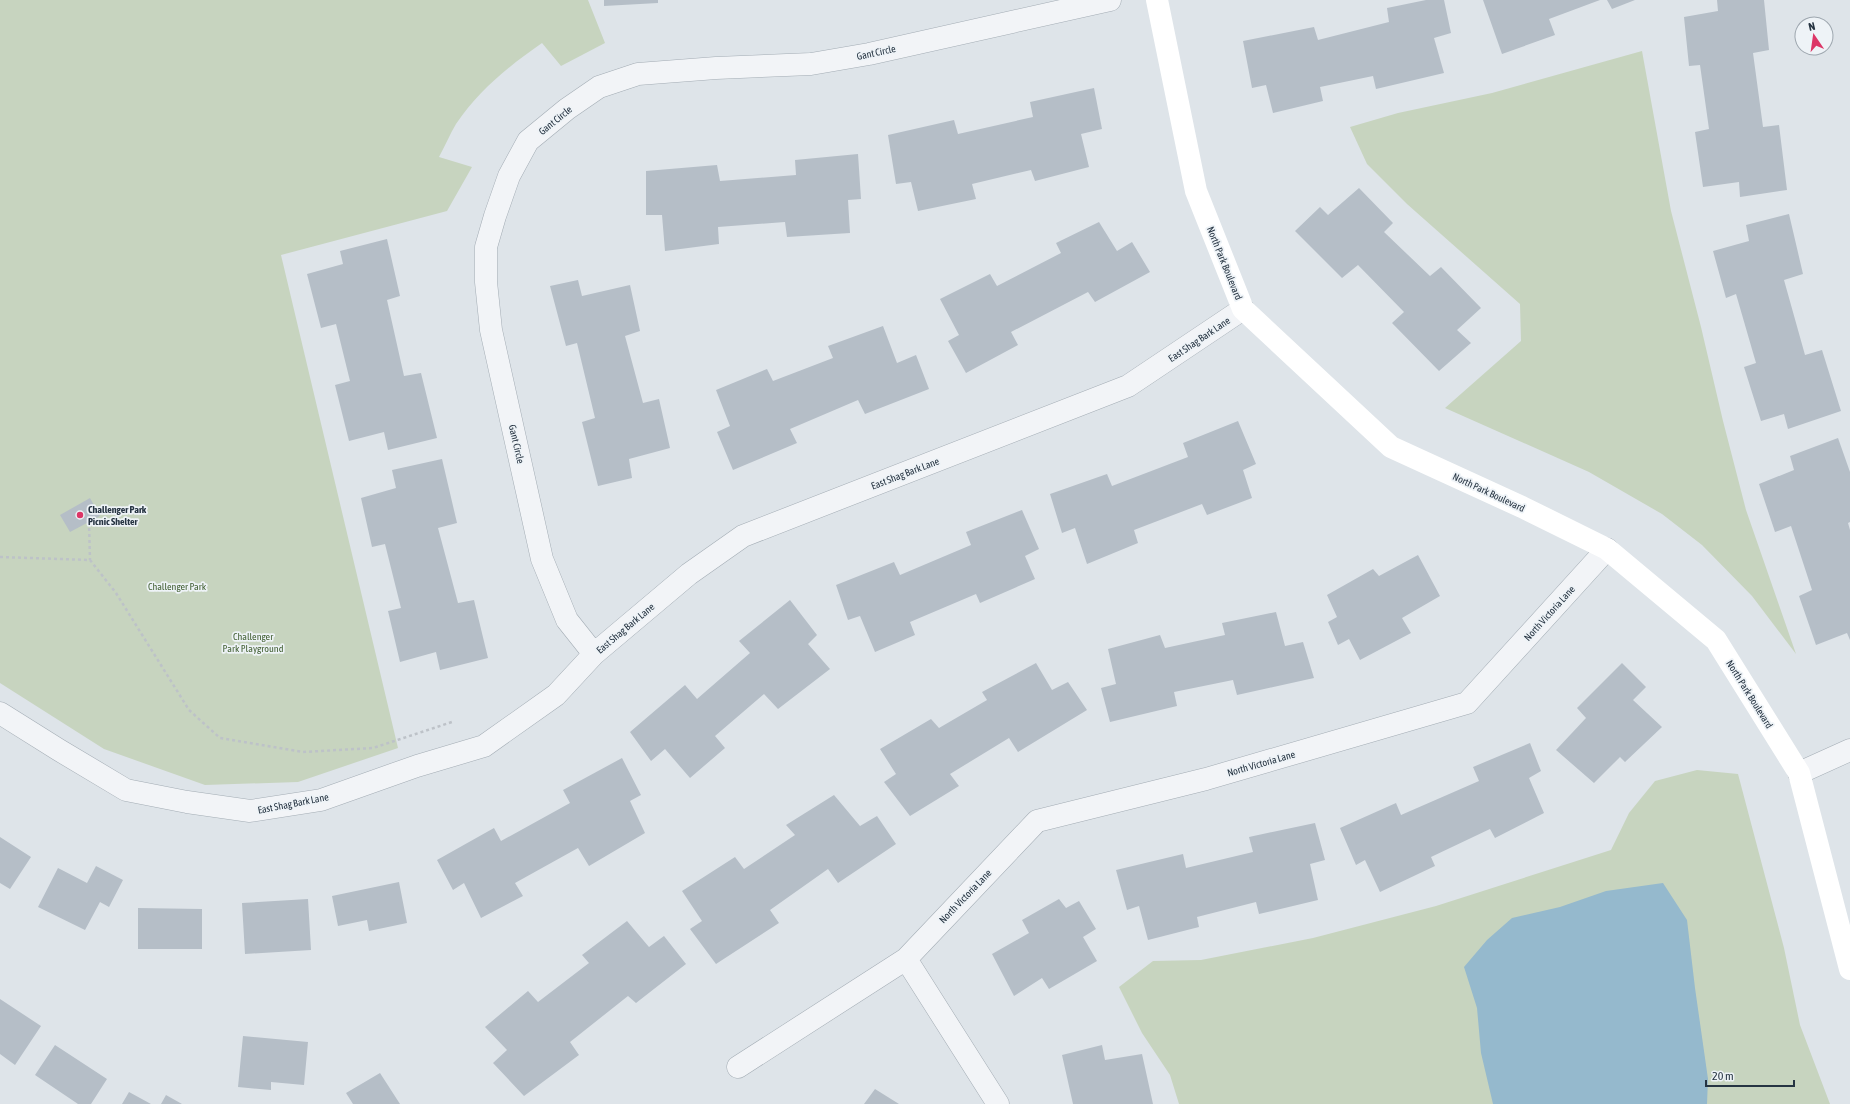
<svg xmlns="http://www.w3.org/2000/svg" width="1850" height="1104" viewBox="0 0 1850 1104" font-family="'Asap Condensed',sans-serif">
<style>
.green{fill:#c7d4bf}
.water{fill:#95b9cd}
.building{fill:#b5bec7}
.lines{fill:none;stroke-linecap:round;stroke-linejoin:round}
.street-casing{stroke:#a3acb4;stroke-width:23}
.path{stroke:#bdc2c8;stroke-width:2.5;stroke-dasharray:3 3;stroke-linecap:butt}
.street{stroke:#f2f4f7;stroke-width:22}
.secondary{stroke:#fff;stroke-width:22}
.poi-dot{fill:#dc3667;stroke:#eef3f7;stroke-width:1.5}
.labels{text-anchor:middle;stroke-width:3.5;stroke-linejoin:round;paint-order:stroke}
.street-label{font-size:10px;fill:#263442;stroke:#eef3f7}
.poi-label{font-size:10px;font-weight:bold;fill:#263442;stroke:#eef3f7;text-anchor:start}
.park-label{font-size:10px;fill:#415f32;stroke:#eef3f7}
</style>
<rect width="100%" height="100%" fill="#dee4e9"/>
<path class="green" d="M0,0H588L605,43L561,66L542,43C509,66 479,90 456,124C450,134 445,146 439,157L472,167L447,211L281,255L398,748L298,782L205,785L104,749L0,683Z
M1642,51L1671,211L1701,327L1723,421L1746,510L1796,654L1752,596L1702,545L1662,514L1589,472L1445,408L1521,341L1520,304L1407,204L1367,164L1350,127L1398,113L1492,93Z
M1697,770L1738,774L1784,948L1800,1025L1830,1104H1179L1170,1075L1142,1033L1119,987L1153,961L1201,960L1313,938L1436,906L1611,850L1629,813L1655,781Z"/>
<path class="water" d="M1663,883L1687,920L1695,988L1708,1079L1707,1104H1493L1481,1053L1477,1008L1464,967L1487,940L1512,918L1560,907L1606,891Z"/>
<path class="building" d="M604,0H658V3L604,6Z
M1426,0H1444L1451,33L1434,38L1444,73L1376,89L1373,76L1320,87L1323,101L1273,113L1266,85L1252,88L1243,41L1314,27L1318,40L1389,22L1387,8Z
M1483,0H1600L1549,19L1555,35L1502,54Z
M1607,0H1635L1612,9Z
M1717,0H1764L1769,50L1753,53L1763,127L1779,125L1787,190L1740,197L1739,182L1703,187L1695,132L1709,129L1700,65L1689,66L1684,17L1718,11Z
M1094,88L1102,129L1081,134L1089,167L1035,181L1031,170L972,184L976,199L918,211L911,182L896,184L888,135L954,120L958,134L1033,117L1030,102Z
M858,154L861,199L848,200L850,233L787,237L785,222L718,227L719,244L665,251L662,215H646V171L717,165L720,181L796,175L795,160Z
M1359,188L1393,223L1384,232L1430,276L1441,267L1481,308L1457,330L1471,343L1439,371L1392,323L1404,312L1358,265L1342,278L1295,231L1320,207L1328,215Z
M1789,214L1803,274L1784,280L1805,355L1822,350L1841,411L1788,429L1784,414L1761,421L1744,367L1756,363L1736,294L1726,298L1713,251L1749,241L1746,225Z
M1099,222L1117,251L1132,242L1150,272L1095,302L1088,292L1011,332L1018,345L966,373L948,341L959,335L940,299L990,274L997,286L1061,253L1056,243Z
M387,239L400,296L387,300L404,376L421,373L437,438L388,450L384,432L349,441L335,385L350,381L336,324L321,328L307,274L343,264L340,251Z
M578,280L582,296L630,285L640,331L625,336L643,403L659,399L670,448L629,459L632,478L598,486L582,422L595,418L577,343L566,346L550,286Z
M883,326L897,363L916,355L929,389L865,414L858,400L790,429L797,443L733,470L717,432L730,426L716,390L767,369L773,381L833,358L828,346Z
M1238,421L1256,464L1243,470L1252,498L1207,515L1202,504L1134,530L1138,543L1087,564L1075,528L1062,533L1050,494L1107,474L1112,486L1188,457L1183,443Z
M1838,438L1850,472V522L1848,523L1850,530V640L1847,633L1816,645L1799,596L1812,590L1791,526L1775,532L1759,484L1794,470L1790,456Z
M442,459L457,523L438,528L458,603L474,600L488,658L440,670L436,652L400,662L388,611L401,608L385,544L372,547L361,498L396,488L392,470Z
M90,498L100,516L70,532L60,515Z
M1022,510L1039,549L1025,556L1035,579L980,603L976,594L910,622L915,635L875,652L860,616L848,620L836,585L894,562L900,575L971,545L966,532Z
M1418,555L1440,596L1402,618L1411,633L1360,660L1349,639L1338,645L1328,622L1337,617L1327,595L1373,569L1379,576Z
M790,600L817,635L808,644L830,669L778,709L764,694L715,736L725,748L690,778L665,749L651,761L630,732L685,685L697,699L750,653L739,641Z
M1276,612L1285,646L1303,642L1314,678L1237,695L1233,680L1174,692L1177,706L1110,722L1101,688L1116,684L1108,649L1160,635L1165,648L1225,635L1222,623Z
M1036,663L1052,690L1068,682L1087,710L1018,752L1009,738L950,774L959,786L910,816L884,782L896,774L880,749L931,719L939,728L987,700L982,692Z
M1622,663L1646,687L1633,700L1662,727L1625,762L1620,757L1594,783L1556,750L1586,718L1577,708Z
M1530,743L1541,771L1529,778L1544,813L1495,838L1490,829L1431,857L1435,866L1380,892L1365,860L1356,865L1340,828L1396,803L1401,815L1479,781L1473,767Z
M622,758L641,795L630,801L645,833L589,866L578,848L515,883L523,896L481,918L464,883L453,890L437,860L494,828L501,841L570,803L563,790Z
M834,795L860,826L877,816L896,844L838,883L828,869L770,910L779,923L716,964L690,929L702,921L682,891L735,857L744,869L795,835L786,825Z
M1315,823L1325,860L1310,864L1318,900L1259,914L1256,902L1197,917L1199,927L1148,940L1139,906L1127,910L1116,870L1183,854L1186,868L1253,852L1249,837Z
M0,837L31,857L10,889L0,883Z
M96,866L123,880L109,907L100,902L85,930L38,907L58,868L87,883Z
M399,882L407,923L369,931L367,920L338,926L332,896Z
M308,899L311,950L245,954L242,903Z
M1059,899L1066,908L1079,901L1096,929L1083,937L1097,961L1049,989L1042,978L1014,996L992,954L1029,933L1022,920Z
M138,908L202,909V949H138Z
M627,921L649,947L664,936L686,964L636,1003L628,996L570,1042L579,1055L524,1096L493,1063L507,1050L485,1027L528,991L538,1002L589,963L582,955Z
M0,999L41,1026L15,1065L0,1054Z
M243,1036L308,1042L304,1085L271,1082V1090L238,1087Z
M55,1045L107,1079L91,1104H78L35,1075Z
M1102,1045L1105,1060L1142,1054L1153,1104H1073L1062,1055Z
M380,1073L400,1104H353L346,1093Z
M875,1089L899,1104H864Z
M129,1092L151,1104H122Z
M166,1095L182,1104H161Z"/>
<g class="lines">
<defs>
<path id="street" d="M594,654L567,620L542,559L491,330L486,282V247L495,216L509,176L528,141L567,109L599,87L638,74L716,68L811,64L869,54L1110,0
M0,713L59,750L126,790L187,802L250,811L321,800L417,766L484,746L556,695L594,654L689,574L743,536L1128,386L1243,309
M1799,773L1850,750
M906,959L998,1104
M738,1067L906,959L1037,821L1206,779L1467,703L1607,549"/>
</defs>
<use href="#street" class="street-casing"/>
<path class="path" d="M89,522L90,560
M0,557L90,560L116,593L189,710L220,738L303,752L373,748L452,722"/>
<use href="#street" class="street"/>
<path class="secondary" d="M1157,0L1196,191L1243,309L1391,447L1522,507L1607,549L1716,640L1799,773L1850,969"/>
</g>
<circle class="poi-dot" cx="80" cy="515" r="4"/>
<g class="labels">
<g class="street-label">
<text transform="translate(876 52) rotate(-12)" y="4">Gant Circle</text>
<text transform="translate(555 120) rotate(-39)" y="4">Gant Circle</text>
<text transform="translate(1225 263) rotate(68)" y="4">North Park Boulevard</text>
<text transform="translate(1199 339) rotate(-34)" y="4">East Shag Bark Lane</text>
<text transform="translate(517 444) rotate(77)" y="4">Gant Circle</text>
<text transform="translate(905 473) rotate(-21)" y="4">East Shag Bark Lane</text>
<text transform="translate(1489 492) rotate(25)" y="4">North Park Boulevard</text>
<text transform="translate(1549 613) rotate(-48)" y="4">North Victoria Lane</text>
<text transform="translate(625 628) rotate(-40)" y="4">East Shag Bark Lane</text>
<text transform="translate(1750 694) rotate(58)" y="4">North Park Boulevard</text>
<text transform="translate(1261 763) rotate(-16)" y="4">North Victoria Lane</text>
<text transform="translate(293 803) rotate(-11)" y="4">East Shag Bark Lane</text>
<text transform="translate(965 896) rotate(-46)" y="4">North Victoria Lane</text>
</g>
<g class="poi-label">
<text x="88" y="513">Challenger Park<tspan x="88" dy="12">Picnic Shelter</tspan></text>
</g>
<g class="park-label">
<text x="177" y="590">Challenger Park</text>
<text x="253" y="640">Challenger<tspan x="253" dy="12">Park Playground</tspan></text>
</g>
</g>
<g transform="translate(1814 36) rotate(347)"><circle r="19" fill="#eef3f7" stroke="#9ea7af"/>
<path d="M0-3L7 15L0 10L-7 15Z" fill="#dc3667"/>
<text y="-6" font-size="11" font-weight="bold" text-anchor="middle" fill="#263442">N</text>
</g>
<path d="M1706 1080v6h88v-6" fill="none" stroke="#263442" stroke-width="2"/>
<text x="1712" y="1080" font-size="12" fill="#263442" stroke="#eef3f7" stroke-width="3" paint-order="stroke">20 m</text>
</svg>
